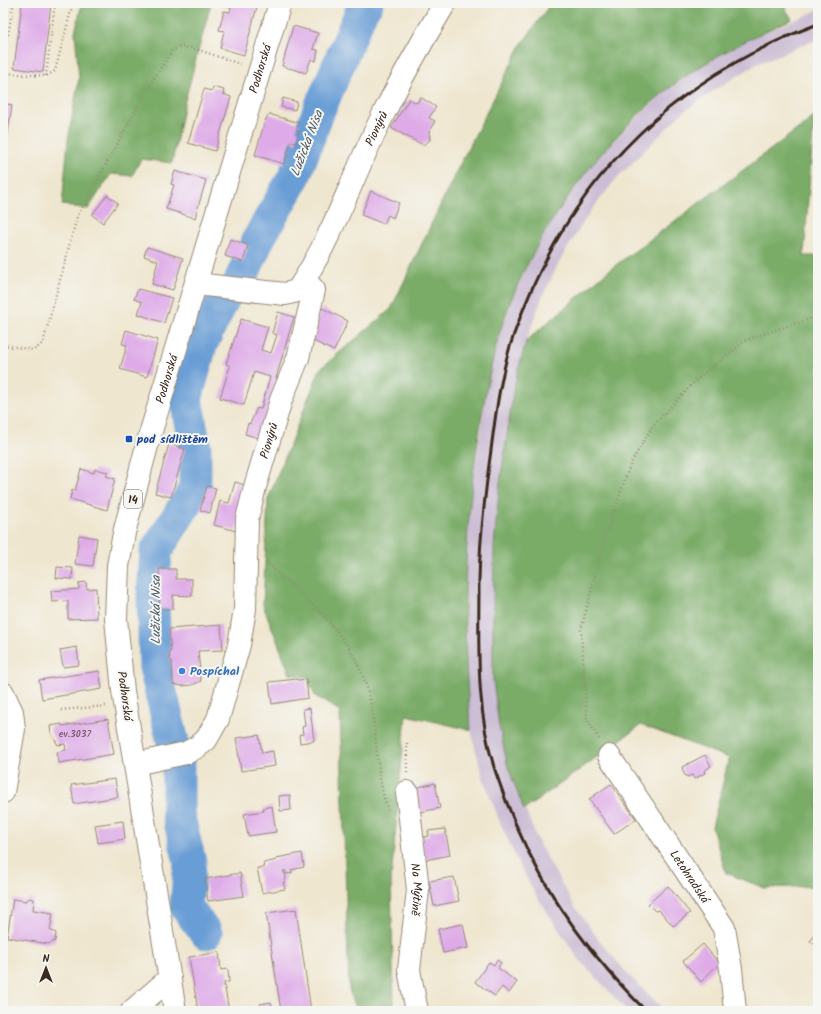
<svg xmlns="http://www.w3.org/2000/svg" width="821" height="1014" viewBox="0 0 821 1014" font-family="Kalam,sans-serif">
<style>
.industrial{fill:#ccbed4}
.forest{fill:#7aac68;stroke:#5a6b43}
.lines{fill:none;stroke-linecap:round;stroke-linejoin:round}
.river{stroke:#699dd5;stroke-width:33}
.building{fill:#deaae8}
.minor-casing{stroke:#958876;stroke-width:24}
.major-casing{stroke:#958876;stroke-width:24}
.path{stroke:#958876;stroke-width:2.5;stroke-dasharray:1 3;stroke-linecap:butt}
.minor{stroke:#fff;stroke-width:22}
.major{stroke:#fff;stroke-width:22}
.rail{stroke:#3b2a1e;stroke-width:3}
.transit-dot{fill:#1a4fb4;stroke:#f6f6f2;stroke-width:1.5}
.shop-dot{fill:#3f7fe0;stroke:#f6f6f2;stroke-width:1.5}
.labels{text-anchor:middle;stroke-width:4;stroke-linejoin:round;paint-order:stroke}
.number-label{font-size:10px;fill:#644a50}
.shield{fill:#f6f6f2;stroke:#73675e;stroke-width:1}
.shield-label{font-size:11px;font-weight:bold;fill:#3b2a1e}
.street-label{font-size:12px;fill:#3b2a1e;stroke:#f6f6f2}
.transit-label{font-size:12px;font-weight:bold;fill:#164399;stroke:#f6f6f2;text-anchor:start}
.shop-label{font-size:12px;font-weight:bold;fill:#366cbe;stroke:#f6f6f2;text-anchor:start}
.water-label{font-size:13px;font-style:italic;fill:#4d5867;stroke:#f6f6f2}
</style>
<rect width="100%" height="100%" fill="#f6f6f2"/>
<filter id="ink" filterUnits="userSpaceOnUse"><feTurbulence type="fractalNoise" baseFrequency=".025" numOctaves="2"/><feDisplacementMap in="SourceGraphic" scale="8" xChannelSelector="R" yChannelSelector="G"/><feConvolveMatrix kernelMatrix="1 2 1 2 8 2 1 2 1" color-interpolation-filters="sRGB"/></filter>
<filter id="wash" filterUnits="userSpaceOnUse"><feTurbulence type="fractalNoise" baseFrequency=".012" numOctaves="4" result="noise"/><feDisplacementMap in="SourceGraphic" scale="16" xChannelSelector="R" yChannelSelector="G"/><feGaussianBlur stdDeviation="0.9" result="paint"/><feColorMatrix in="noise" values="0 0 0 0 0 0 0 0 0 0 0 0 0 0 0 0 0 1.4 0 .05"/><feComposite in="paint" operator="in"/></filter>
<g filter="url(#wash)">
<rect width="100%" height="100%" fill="#efe6cf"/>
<path class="industrial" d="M818,10V39L757,64L716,89L683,112L616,179L590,212L562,257L543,295L526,341L514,386L499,491L508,767L540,846L575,907L599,940L626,972L665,1011H627L577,957L535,894L516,858L499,820L482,775L471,730L466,682V545L472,488L488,380L500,333L518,284L538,244L568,196L595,161L630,124L666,91L701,66L745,41Z"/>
<path class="forest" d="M82,3H211L183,108L172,163L141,159L132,176L111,174L88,209L62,205L68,140L79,78L75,32Z
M551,3H782L792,19C748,39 705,60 667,90C594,147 525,246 499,335C487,379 480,423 474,468C463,555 462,643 471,730L406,715L391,880L394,1009L392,1011H357L349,989L340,711L315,696L307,677L290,674L263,605L268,499L320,369L391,309L455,174L521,45Z
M814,117L804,256H818V886L765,888L726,873L712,827L729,758L641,725L524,810L508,767L499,726L493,680V619L494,547L499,491L514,386L526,341L608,271Z"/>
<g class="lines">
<path class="river" d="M240,281L259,238L294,177L319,110L362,10L367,3
M206,933L186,907L190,862L178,814V763L155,667L153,595L156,551L195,489V448L186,399L201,345L225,296"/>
</g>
<g id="blocks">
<path class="building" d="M22,3H51L43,72L14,68Z
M226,3H258L244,55L220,48L224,31L219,30L224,11L230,12L231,8L225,6Z
M293,26L318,33L313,49L318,50L316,61L311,59L306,73L282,66Z
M213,87L224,90L223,94L231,97L215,151L188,143L204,89L212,91Z
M420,97L436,107L429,118L435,121L429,132L430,140L423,145L391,128L409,99L417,103Z
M283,98L297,102L295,110L281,107Z
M3,103L12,105L4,161H3Z
M269,114L299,123L296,130L299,131L296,143L291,141L284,164L255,155L265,121Z
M175,171L206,180L195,218L166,209L174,185L171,184Z
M371,191L399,203L393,218L388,215L384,224L361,215Z
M107,195L118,203L103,223L92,215Z
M230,239L248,245L243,262L225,256Z
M147,247L183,258L173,290L152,284L158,261L144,256Z
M138,289L172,298L164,323L138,314L142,302L134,299Z
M322,308L348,321L334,351L311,340L317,328L314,327Z
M278,312L294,317L276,378L281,379L262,439L245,434L248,423L250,424L257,408L261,409L270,377L254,372L244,405L220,398L230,366L226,364L241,319L268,327L261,350L271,353L277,335L272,333Z
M126,330L158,340L147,377L120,369L127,345L122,344Z
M169,444L185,449L171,497L155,493Z
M81,469L94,473L95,469L108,472L106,476L115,479L107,510L70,499L72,490L75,491Z
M235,482L248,486L236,531L214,525L220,501L229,503Z
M207,486L216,488L210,513L200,510Z
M79,535L97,538L93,566L75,564Z
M57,567L73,568L72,579L56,578Z
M159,569H176V579H192V596L173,595V609H160L158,582H160Z
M86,582L87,589L96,588L97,618L68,619V601L52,602L51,591L79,589V583Z
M221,625L223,650L198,651L201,681L192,685L182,686L173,684L172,661L170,660L169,653L171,651L169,629Z
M77,647L79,665L63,667L60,650Z
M99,671L102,689L42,699L39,680Z
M297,679V680L306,679L308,698L272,704L269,682Z
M310,708L314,741L300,743L299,735L303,734L302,727L305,726L303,709Z
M108,719L114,754L59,763L57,752L66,750L65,744L58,745L51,733L50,726L62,724V726Z
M259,735L262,753L273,751L275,766L241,771L236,738Z
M705,755L711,766L704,771L705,773L694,779L692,775L687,777L684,774L682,767Z
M115,779L118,797L74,804L71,785Z
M435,783L440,808L416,813L411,789Z
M611,784L636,819L614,834L589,799Z
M290,795L291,810L280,811L279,796Z
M272,806L276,832L248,836L244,814L264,811L263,808Z
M123,821L125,839L98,843L95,825Z
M445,829L450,855L425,860L421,838L429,836L428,831Z
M302,853L304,867L291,870L292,873L286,874V871H283L286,876L285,882H283L285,889L262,893L257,868L264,867L263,863L277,860L276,858Z
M240,873L244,896L208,901L205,879Z
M454,877L459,901L434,906L429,881Z
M668,886L690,913L673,926L659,910L655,911L648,904Z
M30,898L34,899L33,910L53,913L50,930L56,933L55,941L48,944L7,937L13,899L26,901Z
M296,909L311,1011H281L266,913Z
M463,924L468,948L443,953L438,929Z
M818,932V947L810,941Z
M703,944L719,963L701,982L683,961Z
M219,952L221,970L228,969L229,982L224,983L229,1011H198L189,957Z
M497,960L501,963L498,968L517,982L509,993L502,987L495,996L475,982L489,962L494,965Z
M271,1002L273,1011H261L260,1004Z"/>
</g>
</g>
<g filter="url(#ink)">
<use href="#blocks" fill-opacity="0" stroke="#958876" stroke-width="1"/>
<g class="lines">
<defs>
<g id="minor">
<path id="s1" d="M196,284L285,294L297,291C333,237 353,175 382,117C401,78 423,40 445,3"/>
<path d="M3,693L12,712L14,729L3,792"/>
<path id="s2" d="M609,756L724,928L731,969L735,1011"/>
<path id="s3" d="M135,764L186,753L197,747L206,740L218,719L239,645L245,609L247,519L255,487L281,400L298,358L314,290L305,280"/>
<path id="s4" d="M407,792L418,890L409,970L417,1011"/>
<path d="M132,1011L170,978"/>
</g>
<g id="major">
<path id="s5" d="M175,1011L123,691L116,619L118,566L124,533L149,438L280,3"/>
</g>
</defs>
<use href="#minor" class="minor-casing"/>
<use href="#major" class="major-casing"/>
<path class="path" d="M3,41L8,35L13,6L11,3
M3,73L46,76L55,71L73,3
M46,76L55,3
M3,345L34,350L43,343L77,217L148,88L172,51L179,47L193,48L240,64
M266,561C276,573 288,581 299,592C325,616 353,645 364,679C379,719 373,770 388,810
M3,661L5,674
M61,710L106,706
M599,739L587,719L581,630L606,533L631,463L652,427L696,380L746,340L818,316
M407,772V741"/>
<use href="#minor" class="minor"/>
<use href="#major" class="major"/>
<path class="rail" d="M646,1011C575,940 528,869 496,773C475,712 479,643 479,580C480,536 485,493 491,450C496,411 501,371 514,334C567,183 669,80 818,24"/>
</g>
</g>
<rect class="transit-dot" x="125" y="435" width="8" height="8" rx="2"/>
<circle class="shop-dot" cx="182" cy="671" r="4"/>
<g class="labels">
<g class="number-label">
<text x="75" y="737">ev.3037</text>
</g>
<rect class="shield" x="124" y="490" width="18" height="18" rx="3"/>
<g class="shield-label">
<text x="133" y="503">14</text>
</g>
<g class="street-label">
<text dy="4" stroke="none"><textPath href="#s5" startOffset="967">Podhorská</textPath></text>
<text dy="4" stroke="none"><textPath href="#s1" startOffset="283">Pionýrů</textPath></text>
<text dy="4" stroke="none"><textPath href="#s5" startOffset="643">Podhorská</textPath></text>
<text dy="4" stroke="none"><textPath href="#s3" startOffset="385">Pionýrů</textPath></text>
<text transform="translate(125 696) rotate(82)" y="4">Podhorská</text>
<text dy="4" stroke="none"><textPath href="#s2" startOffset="145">Letohradská</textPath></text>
<text dy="4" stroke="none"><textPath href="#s4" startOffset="98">Na Mýtině</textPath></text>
</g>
<g class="transit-label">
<text x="137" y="443">pod sídlištěm</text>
</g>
<g class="shop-label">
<text x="190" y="675">Pospíchal</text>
</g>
<g class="water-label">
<text transform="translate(306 143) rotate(-69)" y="5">Lužická Nisa</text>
<text transform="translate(155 610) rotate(-90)" y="5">Lužická Nisa</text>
</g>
</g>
<rect width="821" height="1014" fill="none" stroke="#f6f6f2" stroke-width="16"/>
<g transform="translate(46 968)" stroke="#f6f6f2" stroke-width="3" paint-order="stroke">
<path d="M0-3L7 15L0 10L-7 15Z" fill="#3b2a1e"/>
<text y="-6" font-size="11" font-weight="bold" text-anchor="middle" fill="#3b2a1e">N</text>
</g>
</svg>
